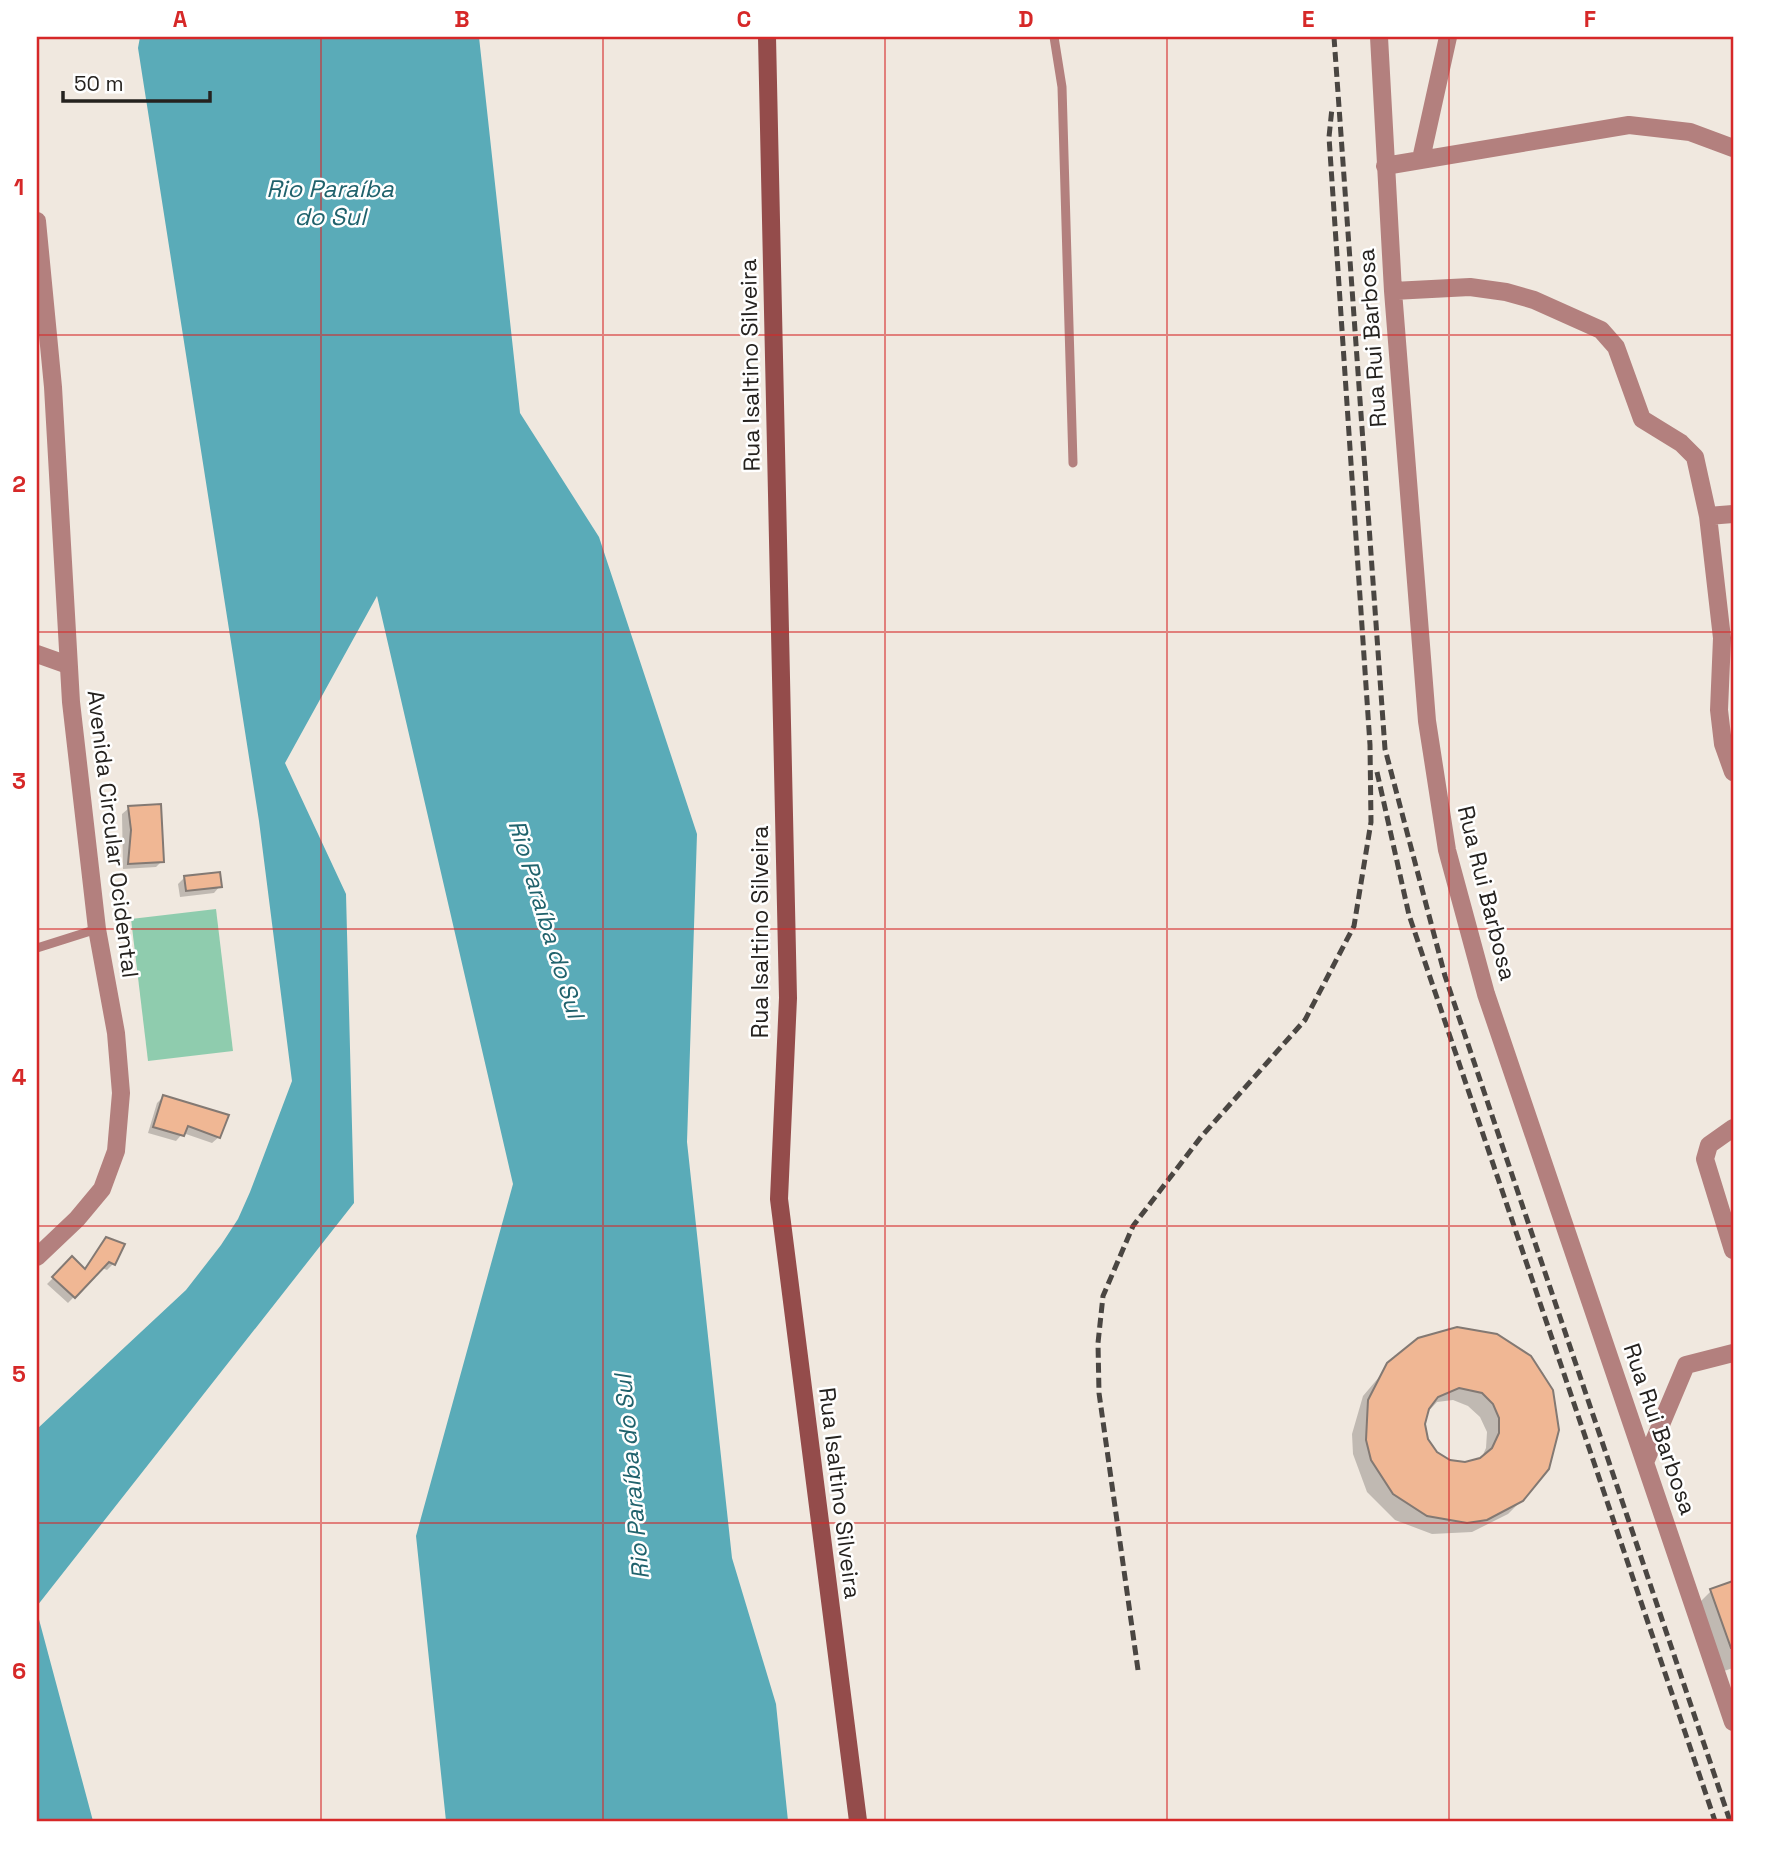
<svg xmlns="http://www.w3.org/2000/svg" width="1770" height="1858" viewBox="0 0 1770 1858" font-family="'Space Grotesk',sans-serif">
<style>
.green{fill:#8fccae}
.water{fill:#5aabb8}
.shadow{fill:#0003;fill-rule:evenodd}
.building{fill:#f0b794;stroke:#837973;stroke-width:2;fill-rule:evenodd}
.lines{fill:none;stroke-linecap:round;stroke-linejoin:round}
.service{stroke:#b3807e;stroke-width:9}
.minor{stroke:#b3807e;stroke-width:18}
.tertiary{stroke:#b3807e;stroke-width:18}
.secondary{stroke:#944c4b;stroke-width:18}
.rail{stroke:#4a4642;stroke-width:5;stroke-dasharray:10 5;stroke-linecap:butt}
.grid{fill:none;stroke:#d62828;stroke-width:2;stroke-opacity:0.55}
.labels{text-anchor:middle;stroke-width:5;stroke-linejoin:round;paint-order:stroke}
.street-label{font-size:23px;fill:#25221f;stroke:#fff}
.water-label{font-size:24px;font-style:italic;fill:#20626c;stroke:#fff}
.neatline{fill:none;stroke:#d62828;stroke-width:2.5}
.grid-label{font-size:23px;text-anchor:middle;font-weight:bold;fill:#d62828}
</style>
<rect width="100%" height="100%" fill="#f0e8df"/>
<path class="green" d="M216,909L233,1051L148,1061L131,919Z"/>
<path class="water" d="M140,37H479L520,413L599,537L697,834L687,1142L732,1558L776,1704L788,1821H446L416,1536L513,1184L377,596L285,763L346,894L354,1203L37,1606V1429L186,1290L221,1245L238,1219L250,1192L292,1081L259,821L138,48Z
M37,1612L93,1821H37Z"/>
<path class="shadow" d="M129,808L162,861L156,867L123,869L122,814Z
M184,878L220,886L214,893L180,897L178,884Z
M163,1097L219,1137L212,1143L183,1133L176,1141L148,1133L157,1103Z
M106,1239L113,1264L107,1270L102,1268L68,1303L47,1284L72,1259L83,1270Z
M1477,1330L1515,1345L1543,1373L1552,1391L1522,1500L1508,1514L1472,1532L1432,1534L1395,1520L1367,1492L1353,1454L1352,1434L1363,1396L1402,1350L1438,1332ZM1453,1400L1468,1406L1480,1417L1487,1432L1486,1448L1481,1459L1457,1464L1442,1459L1430,1447L1424,1433V1416L1437,1402Z
M1733,1583V1668L1721,1672L1698,1604L1711,1591Z"/>
<path class="building" d="M161,804L164,862L128,864L131,830L128,806Z
M220,872L222,887L186,891L184,876Z
M163,1095L229,1115L220,1138L188,1126L184,1136L153,1127Z
M106,1237L125,1244L115,1265L109,1262L75,1298L52,1277L72,1256L85,1269Z
M1457,1327L1497,1334L1531,1356L1553,1390L1559,1430L1549,1469L1523,1501L1487,1520L1467,1523L1427,1516L1393,1494L1371,1460L1366,1440L1368,1400L1387,1363L1418,1338ZM1459,1388L1482,1393L1493,1404L1499,1418V1433L1492,1448L1480,1458L1465,1462L1450,1460L1437,1452L1428,1439L1425,1424L1429,1409L1438,1397Z
M1733,1581V1648H1731L1710,1589Z"/>
<g class="lines">
<path class="service" d="M1054,37L1062,87L1073,463
M37,948L97,929"/>
<path class="minor" d="M1379,37L1393,291L1427,721L1447,850L1486,994L1733,1722
M1421,159L1448,37
M1385,166L1629,125L1690,132L1733,148
M1393,291L1470,287L1506,292L1534,300L1601,330L1616,347L1642,419L1681,443L1695,457L1708,516L1722,638L1719,710L1723,744L1733,772
M1708,516L1733,514
M37,654L68,665
M1733,1128L1709,1145L1705,1159L1733,1250
M1646,1460L1686,1365L1733,1353"/>
<path class="tertiary" d="M37,221L53,387L71,702L97,929L116,1033L121,1093L116,1151L102,1189L77,1219L37,1257"/>
<path class="secondary" d="M767,37L788,998L779,1199L858,1821"/>
<path class="rail" d="M1334,37L1385,749L1445,976L1730,1821
M1377,772L1409,915L1715,1821
M1138,1670L1099,1393L1098,1343L1103,1296L1133,1226L1201,1137L1305,1020L1354,926L1371,822L1370,745L1329,137L1332,108"/>
</g>
<path class="grid" d="M321,37V1821M603,37V1821M885,37V1821M1167,37V1821M1449,37V1821M37,335H1733M37,632H1733M37,929H1733M37,1226H1733M37,1523H1733"/>
<g class="labels">
<g class="street-label">
<text transform="translate(1372 338) rotate(-94)" y="8">Rua Rui Barbosa</text>
<text transform="translate(750 365) rotate(-91)" y="8">Rua Isaltino Silveira</text>
<text transform="translate(113 834) rotate(83)" y="8">Avenida Circular Ocidental</text>
<text transform="translate(1487 893) rotate(76)" y="8">Rua Rui Barbosa</text>
<text transform="translate(760 932) rotate(-90)" y="8">Rua Isaltino Silveira</text>
<text transform="translate(1660 1429) rotate(71)" y="8">Rua Rui Barbosa</text>
<text transform="translate(840 1493) rotate(83)" y="8">Rua Isaltino Silveira</text>
</g>
<g class="water-label">
<text x="330" y="197">Rio Paraíba<tspan x="330" dy="28">do Sul</tspan></text>
<text transform="translate(546 919) rotate(73)" y="8">Rio Paraíba do Sul</text>
<text transform="translate(632 1477) rotate(-95)" y="8">Rio Paraíba do Sul</text>
</g>
</g>
<rect width="1770" height="1858" fill="none" stroke="#ffffff" stroke-width="77"/>
<path d="M63 91v10h147v-10" fill="none" stroke="#25221f" stroke-width="3.5"/>
<text x="74" y="91" font-size="21" fill="#25221f" stroke="#ffffff" stroke-width="5" paint-order="stroke">50 m</text>
<rect x="38" y="38" width="1694" height="1782" class="neatline"/>
<g class="grid-label">
<text x="180" y="27">A</text>
<text x="462" y="27">B</text>
<text x="744" y="27">C</text>
<text x="1026" y="27">D</text>
<text x="1308" y="27">E</text>
<text x="1590" y="27">F</text>
<text x="19" y="195">1</text>
<text x="19" y="492">2</text>
<text x="19" y="789">3</text>
<text x="19" y="1085">4</text>
<text x="19" y="1382">5</text>
<text x="19" y="1679">6</text>
</g>
</svg>
